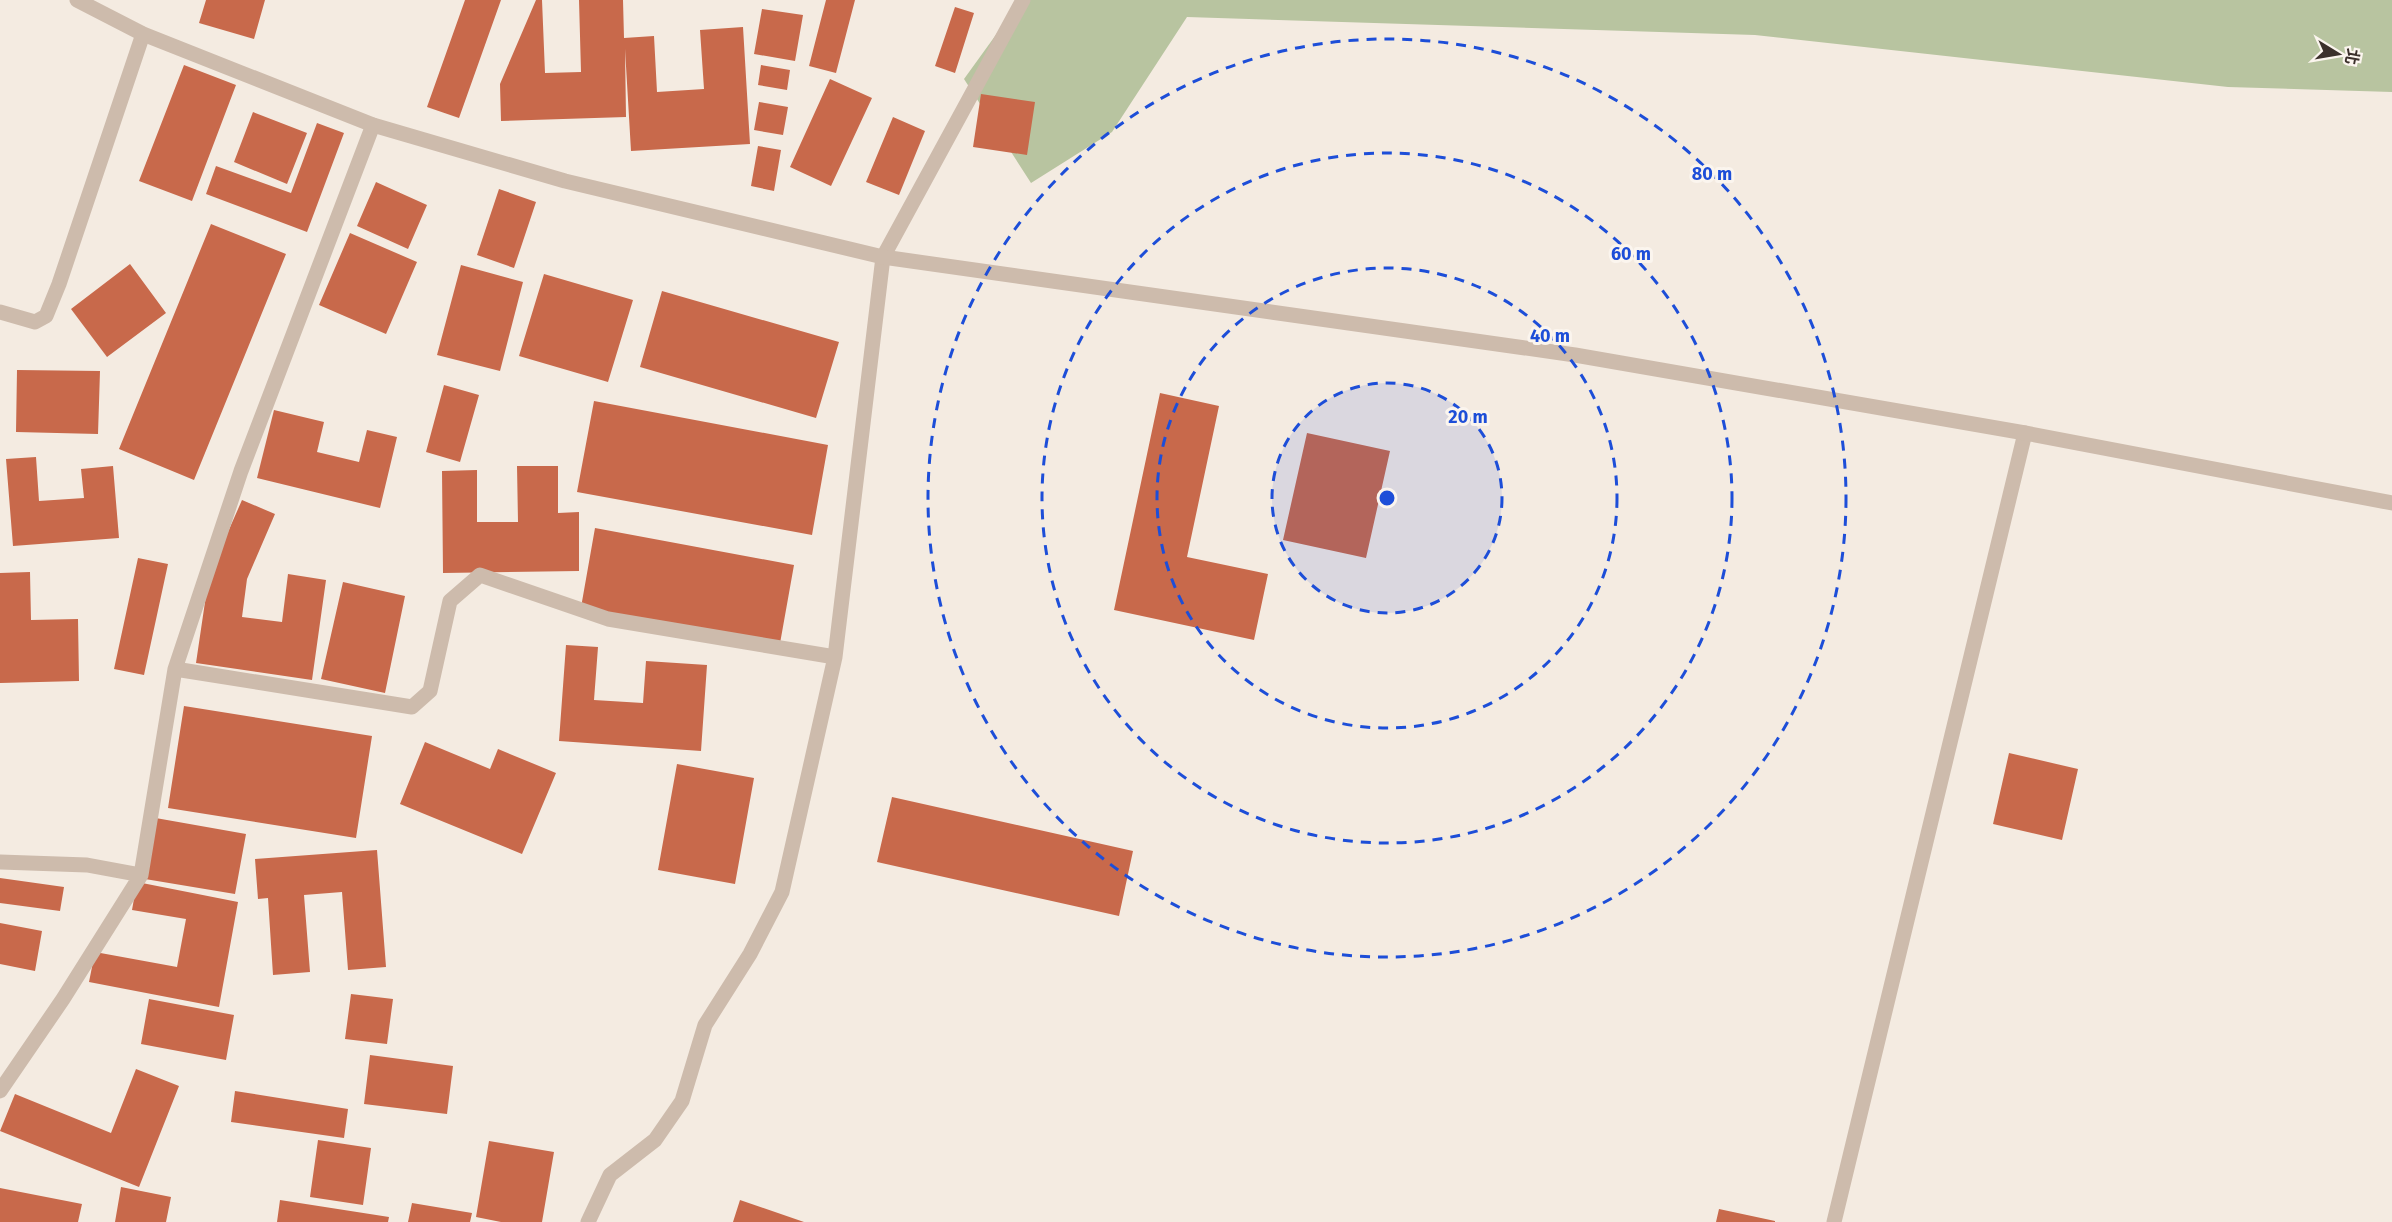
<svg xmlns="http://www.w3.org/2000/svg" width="2392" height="1222" viewBox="0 0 2392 1222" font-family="'Fira Sans','Noto Sans TC',sans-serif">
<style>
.green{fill:#b8c4a0}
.building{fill:#c8694b}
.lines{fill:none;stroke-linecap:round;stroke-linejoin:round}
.service{stroke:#cdbbac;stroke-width:15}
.tertiary{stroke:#cdbbac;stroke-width:15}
.ring{fill:none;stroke:#1d4ed8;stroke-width:3;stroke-dasharray:10 8}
.centre{fill:#1d4ed8;stroke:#fbf5ee;stroke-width:3}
.ring-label{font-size:18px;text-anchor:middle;font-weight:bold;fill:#1d4ed8;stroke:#fbf5ee;stroke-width:6;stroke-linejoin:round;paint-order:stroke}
</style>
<rect width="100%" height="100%" fill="#f4ebe1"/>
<path class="green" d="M1021,0H2392V92L2228,87L1755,35L1187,17L1112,132L1031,183L964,79Z"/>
<path class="building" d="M206,0H265L254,39L199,23Z
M465,0H501L459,118L427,107Z
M536,0H542L545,73L581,72L579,0H623L624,38L654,36L657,92L704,89L700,30L743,27L750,144L631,151L625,49L626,117L501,121L500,84Z
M826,0H855L836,73L809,66Z
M955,7L974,13L955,73L935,66Z
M762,9L803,15L795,61L754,54Z
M184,65L236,85L192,201L139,181Z
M761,65L790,70L787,90L758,85Z
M830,79L872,98L831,186L790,167Z
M981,94L1035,102L1027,155L973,147Z
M759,102L788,107L783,135L754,130Z
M253,112L307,133L287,184L234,162Z
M893,117L925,131L899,195L866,182Z
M317,123L344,133L307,232L206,194L216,166L291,193Z
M758,146L781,150L774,191L751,186Z
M376,182L427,205L408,249L357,226Z
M499,189L536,202L514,268L477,255Z
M211,224L286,254L194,480L119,449Z
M350,233L417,262L386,334L319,305Z
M130,264L166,313L107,357L71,309Z
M461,265L523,282L500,371L437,355Z
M544,274L633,300L608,382L519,356Z
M662,291L839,342L816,418L640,367Z
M17,370L100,371L98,434L16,432Z
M444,385L479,395L460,462L426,452Z
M1160,393L1219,406L1187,557L1268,574L1254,640L1114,610Z
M594,401L828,445L812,535L577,492Z
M274,410L324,422L317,452L359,462L367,430L397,437L380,508L257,478Z
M1307,433L1390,451L1366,558L1283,540Z
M36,457L39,501L84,498L81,469L113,466L119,538L13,546L6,459Z
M517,466H558V513L579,512V571L443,573L442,471L477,470V522H518Z
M242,500L275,514L247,579L242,617L282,622L288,574L326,580L312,680L196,663L209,575Z
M595,528L794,565L779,649L580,613Z
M138,558L168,564L144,675L114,669Z
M30,572L31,620L78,619L79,681L0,683V573Z
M343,582L405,596L385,693L321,679Z
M566,645L598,647L594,700L643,703L646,661L707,665L701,751L559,741Z
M184,706L372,736L356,838L168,808Z
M425,742L490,769L498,749L556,773L522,854L400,804Z
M2009,753L2078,769L2062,840L1993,824Z
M677,764L754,778L735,884L658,870Z
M892,797L1133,851L1119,916L877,862Z
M150,817L246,834L235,894L139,878Z
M377,850L386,967L348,970L342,892L304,895L310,972L273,975L268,898L258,899L255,859Z
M0,878L64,887L60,911L0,903Z
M137,882L238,902L219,1007L89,982L95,952L177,967L186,919L132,910Z
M0,923L42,931L35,971L0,964Z
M351,994L393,999L387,1044L345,1039Z
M149,999L234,1015L226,1060L141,1044Z
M370,1055L453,1066L447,1114L364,1104Z
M136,1069L179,1086L139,1187L0,1131L15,1094L111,1133Z
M235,1091L348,1109L344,1138L231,1122Z
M318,1140L371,1148L363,1205L310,1197Z
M489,1141L554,1152L542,1222H501L476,1217Z
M121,1187L171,1197L166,1222H115Z
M0,1188L82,1204L78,1222H0Z
M280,1200L389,1217L388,1222H277Z
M740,1200L804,1222H733Z
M412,1203L472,1213L470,1222H408Z
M1719,1209L1775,1221V1222H1716Z"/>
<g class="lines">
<path class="service" d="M0,312L35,322L46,316L59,284L143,34
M175,669L412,707L430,691L450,601L480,575L608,619L835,657
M0,862L87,865L141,875
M0,1091L63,999L141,875L175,669L241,471L373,125
M588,1222L610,1175L655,1140L682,1101L705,1025L750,954L782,892L835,657L883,257L1023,0
M1834,1222L2025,433"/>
<path class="tertiary" d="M77,0L143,34L373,125L565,181L883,257L1575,355L2025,433L2392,503"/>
</g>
<circle cx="1387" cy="498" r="115" fill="#1d4ed8" fill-opacity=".12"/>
<g class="ring">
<circle cx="1387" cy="498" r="115"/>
<circle cx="1387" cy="498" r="230"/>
<circle cx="1387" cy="498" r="345"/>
<circle cx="1387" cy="498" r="459"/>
</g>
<circle cx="1387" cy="498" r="9" class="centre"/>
<g class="ring-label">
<text x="1712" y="180">80 m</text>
<text x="1631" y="260">60 m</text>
<text x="1550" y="342">40 m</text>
<text x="1468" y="423">20 m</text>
</g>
<g transform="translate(2338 54) rotate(101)" stroke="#fbf5ee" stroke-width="4.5" paint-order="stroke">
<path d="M0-4.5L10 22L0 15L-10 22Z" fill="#3b302b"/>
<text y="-9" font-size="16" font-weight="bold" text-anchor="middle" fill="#3b302b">北</text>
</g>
</svg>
